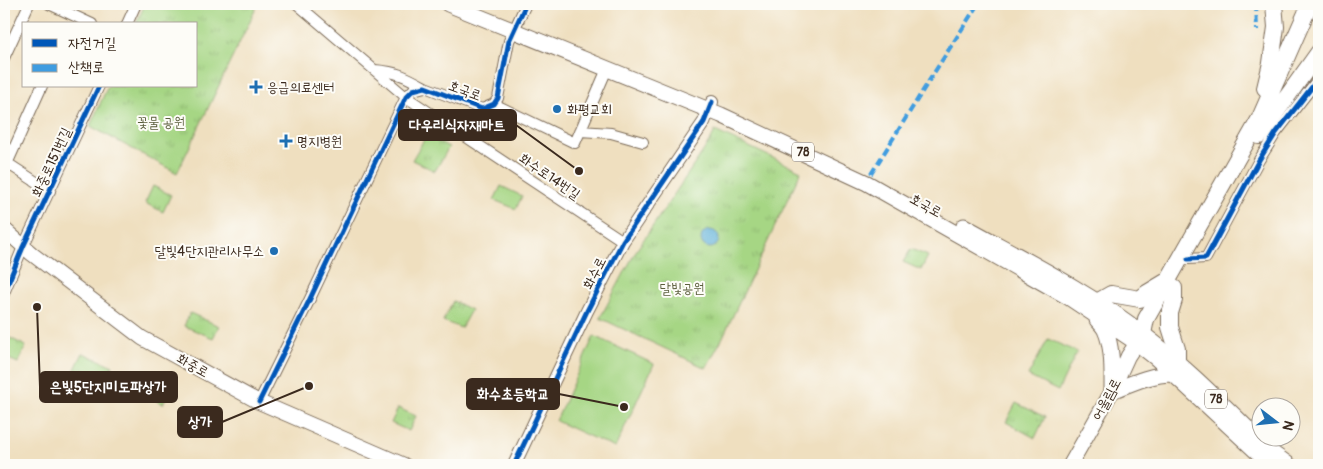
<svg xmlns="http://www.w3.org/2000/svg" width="1323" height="469" viewBox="0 0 1323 469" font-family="Pangolin,'Poor Story',sans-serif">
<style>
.green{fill:#a6d684;stroke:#708051}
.park{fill:url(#park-tufts);stroke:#708051}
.water{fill:#5eb1d9;stroke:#4c6e7c}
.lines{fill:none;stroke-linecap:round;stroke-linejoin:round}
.minor-casing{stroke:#7a6956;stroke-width:12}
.tertiary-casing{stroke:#7a6956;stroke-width:14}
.secondary-casing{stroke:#7a6956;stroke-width:16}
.primary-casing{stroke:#7a6956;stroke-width:17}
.trunk-casing{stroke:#7a6956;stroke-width:18}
.minor{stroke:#fff;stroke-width:10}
.tertiary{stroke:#fff;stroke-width:12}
.secondary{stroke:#fff;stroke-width:14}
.primary{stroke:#fff;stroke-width:15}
.trunk{stroke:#fff;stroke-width:16}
.quiet{stroke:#3f9ce0;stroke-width:4;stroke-dasharray:8 4;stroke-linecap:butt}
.cycleway-casing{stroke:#fdfcf7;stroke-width:8}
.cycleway{stroke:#0057b8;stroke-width:5}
.poi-dot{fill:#1f6fb2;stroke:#fdfcf7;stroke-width:2}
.labels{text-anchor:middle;stroke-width:4;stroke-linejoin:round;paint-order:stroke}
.shield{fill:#fdfcf7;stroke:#75695f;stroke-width:1}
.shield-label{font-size:12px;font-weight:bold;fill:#3b2a1e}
.poi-label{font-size:14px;fill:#3b2a1e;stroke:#fdfcf7;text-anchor:start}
.street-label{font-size:14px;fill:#3b2a1e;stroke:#fdfcf7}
.park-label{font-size:14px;fill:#5b5e3d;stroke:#fdfcf7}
.leader{fill:none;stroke:#3b2a1e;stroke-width:2}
.callout-dot{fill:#3b2a1e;stroke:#fdfcf7;stroke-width:2}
.callout{fill:#3b2a1e;stroke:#3b2a1e;stroke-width:2}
.callout-label{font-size:15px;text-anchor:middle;font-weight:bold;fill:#fff}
</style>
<defs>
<pattern id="park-tufts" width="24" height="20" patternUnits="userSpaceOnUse" patternTransform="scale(1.25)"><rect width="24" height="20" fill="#a6d684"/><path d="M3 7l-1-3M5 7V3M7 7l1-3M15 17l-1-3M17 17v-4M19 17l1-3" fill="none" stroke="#90b872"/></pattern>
</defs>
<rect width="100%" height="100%" fill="#fdfcf7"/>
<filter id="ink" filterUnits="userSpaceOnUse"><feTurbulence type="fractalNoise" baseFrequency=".02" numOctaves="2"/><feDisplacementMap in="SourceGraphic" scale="10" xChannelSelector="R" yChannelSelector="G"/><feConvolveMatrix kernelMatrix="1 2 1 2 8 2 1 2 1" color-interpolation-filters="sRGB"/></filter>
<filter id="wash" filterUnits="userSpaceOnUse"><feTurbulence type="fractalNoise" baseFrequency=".0096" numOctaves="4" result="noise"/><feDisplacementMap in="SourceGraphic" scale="20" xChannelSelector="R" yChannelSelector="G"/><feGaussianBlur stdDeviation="1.12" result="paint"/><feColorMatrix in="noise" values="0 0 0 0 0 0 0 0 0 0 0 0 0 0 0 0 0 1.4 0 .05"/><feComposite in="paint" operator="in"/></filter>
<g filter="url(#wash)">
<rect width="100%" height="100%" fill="#efdfbf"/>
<path class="green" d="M501,186L522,196L516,209L494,200Z
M594,336L654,364L615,448L556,421Z
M1048,339L1077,352L1058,391L1028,376Z"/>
<path class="park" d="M145,4H258L177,173L90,126L108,86H196V24H136Z
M715,131L801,171L722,339L706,368L600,318L636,251L710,141Z
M426,136L449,147L435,171L412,160Z
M153,186L171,195L163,212L145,203Z
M911,249L928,256L921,270L903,262Z
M453,301L471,310L461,328L443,321Z
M190,313L219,326L213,338L184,326Z
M8,337L26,346L18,363L4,357V346Z
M83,353L113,366L100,395L69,381Z
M155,382L170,389L163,404L148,396Z
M1016,403L1045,417L1035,438L1006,422Z
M398,408L416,416L409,431L391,423Z"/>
<path class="water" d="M701 239a9 9 0 1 1 18 0a9 9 0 1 1-18 0Z"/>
</g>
<g filter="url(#ink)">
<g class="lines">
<defs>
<path id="minor" d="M49,4L92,24
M297,4L406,97L623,241
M127,24L136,4
M4,58L29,4
M375,70C398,72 405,76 425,87
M494,104L575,143L607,69
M580,131L611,133L643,142
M4,161L50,191
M7,164L42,86
M1188,259L1206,258L1259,160L1276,133L1319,78
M4,293L23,247L99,86
M259,402L308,303L406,97L413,90L425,87L482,109L494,104L498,98L509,41L526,4"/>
<path id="tertiary" d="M514,465L587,311L623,241L704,122L712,102"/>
<path id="secondary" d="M4,229L32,254L142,338L259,402L404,465
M1070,465L1112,391L1128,356L1142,335"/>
<path id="primary" d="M448,4L721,115L867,183L1068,297L1137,343L1156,358L1271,465
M964,226C1025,260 1088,291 1143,334C1190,370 1231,413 1274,454L1289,465
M1097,320C1100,323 1103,326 1105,330C1113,347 1112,372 1112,391C1132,383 1152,374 1173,374"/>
<path id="trunk" d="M1265,88L1271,63L1276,27L1274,4
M1259,136L1319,52
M1174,288V300L1170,313V327L1177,349V362
M1097,302L1111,294L1140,299L1147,293L1167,281
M1143,334L1146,319L1259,120L1310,4"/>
</defs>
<use href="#minor" class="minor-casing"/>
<use href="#tertiary" class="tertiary-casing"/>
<use href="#secondary" class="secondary-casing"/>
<use href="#primary" class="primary-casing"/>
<use href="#trunk" class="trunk-casing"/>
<use href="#minor" class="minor"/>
<use href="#tertiary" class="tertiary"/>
<use href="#secondary" class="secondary"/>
<use href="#primary" class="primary"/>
<use href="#trunk" class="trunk"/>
<path class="quiet" d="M1256,4L1257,30
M871,174L932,76L978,4"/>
<defs>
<path id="cycleway" d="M1188,259L1206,258L1259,160L1276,133L1319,78
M4,293L23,247L99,86
M259,402L308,303L406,97L413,90L425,87L482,109L494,104L498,98L509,41L526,4
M514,465L587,311L623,241L704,122L712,102"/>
</defs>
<use href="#cycleway" class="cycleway-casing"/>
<use href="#cycleway" class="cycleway"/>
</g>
</g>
<g class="poi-dot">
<path d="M253.5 79.5h5v5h5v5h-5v5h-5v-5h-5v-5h5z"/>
<circle cx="557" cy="109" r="5"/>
<path d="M283.5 133.5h5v5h5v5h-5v5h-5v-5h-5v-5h5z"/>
<circle cx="274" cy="251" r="5"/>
</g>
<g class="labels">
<g class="shield">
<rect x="792" y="142.5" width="22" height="19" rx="4"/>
<rect x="1205" y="389.5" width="22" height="19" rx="4"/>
</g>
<g class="shield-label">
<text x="803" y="156">78</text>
<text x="1216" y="403">78</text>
</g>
<g class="poi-label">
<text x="267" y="92">응급의료센터</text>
<text x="567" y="114">화평교회</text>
<text x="297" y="146">명지병원</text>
<text x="264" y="256" text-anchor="end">달빛4단지관리사무소</text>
</g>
<g class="street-label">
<text transform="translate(465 90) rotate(20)" y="5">호국로</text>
<text transform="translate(51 162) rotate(-65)" y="5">화중로151번길</text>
<text transform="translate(550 176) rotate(34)" y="5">화수로14번길</text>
<text transform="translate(926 205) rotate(29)" y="5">호국로</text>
<text transform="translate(594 273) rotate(-63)" y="5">화수로</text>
<text transform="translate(193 365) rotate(29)" y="5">화중로</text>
<text transform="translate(1106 399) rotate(-62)" y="5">어울림로</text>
</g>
<g class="park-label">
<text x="161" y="127">꽃물 공원</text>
<text x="682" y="293">달빛공원</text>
</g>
</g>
<path class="leader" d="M579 171L516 125M37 307L40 387M624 407L559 394M309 386L222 422"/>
<g class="callout-dot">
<circle cx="579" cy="171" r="5"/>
<circle cx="37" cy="307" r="5"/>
<circle cx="624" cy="407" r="5"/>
<circle cx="309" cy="386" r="5"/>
</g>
<g class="callout">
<rect x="399" y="110" width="117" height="30" rx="5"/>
<rect x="40" y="372" width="137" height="30" rx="5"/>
<rect x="467" y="379" width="92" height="30" rx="5"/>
<rect x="178" y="407" width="44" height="30" rx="5"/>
</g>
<g class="callout-label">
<text x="457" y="130">다우리식자재마트</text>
<text x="108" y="392">은빛5단지미도파상가</text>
<text x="513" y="399">화수초등학교</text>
<text x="200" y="427">상가</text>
</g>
<rect width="1323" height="469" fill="none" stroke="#fdfcf7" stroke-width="20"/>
<rect x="22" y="22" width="175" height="65" fill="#fdfcf7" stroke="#afa8a0"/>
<rect x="32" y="39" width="25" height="8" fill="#0057b8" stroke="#afa8a0"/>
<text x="68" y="48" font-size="15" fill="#3b2a1e">자전거길</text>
<rect x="32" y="64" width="25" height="8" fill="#3f9ce0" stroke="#afa8a0"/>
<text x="68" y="72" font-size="15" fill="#3b2a1e">산책로</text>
<g transform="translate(1276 422) rotate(106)"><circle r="24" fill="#fdfcf7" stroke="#afa8a0"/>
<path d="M0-4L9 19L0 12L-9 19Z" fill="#1f6fb2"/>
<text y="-8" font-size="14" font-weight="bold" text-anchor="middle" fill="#3b2a1e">N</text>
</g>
</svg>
